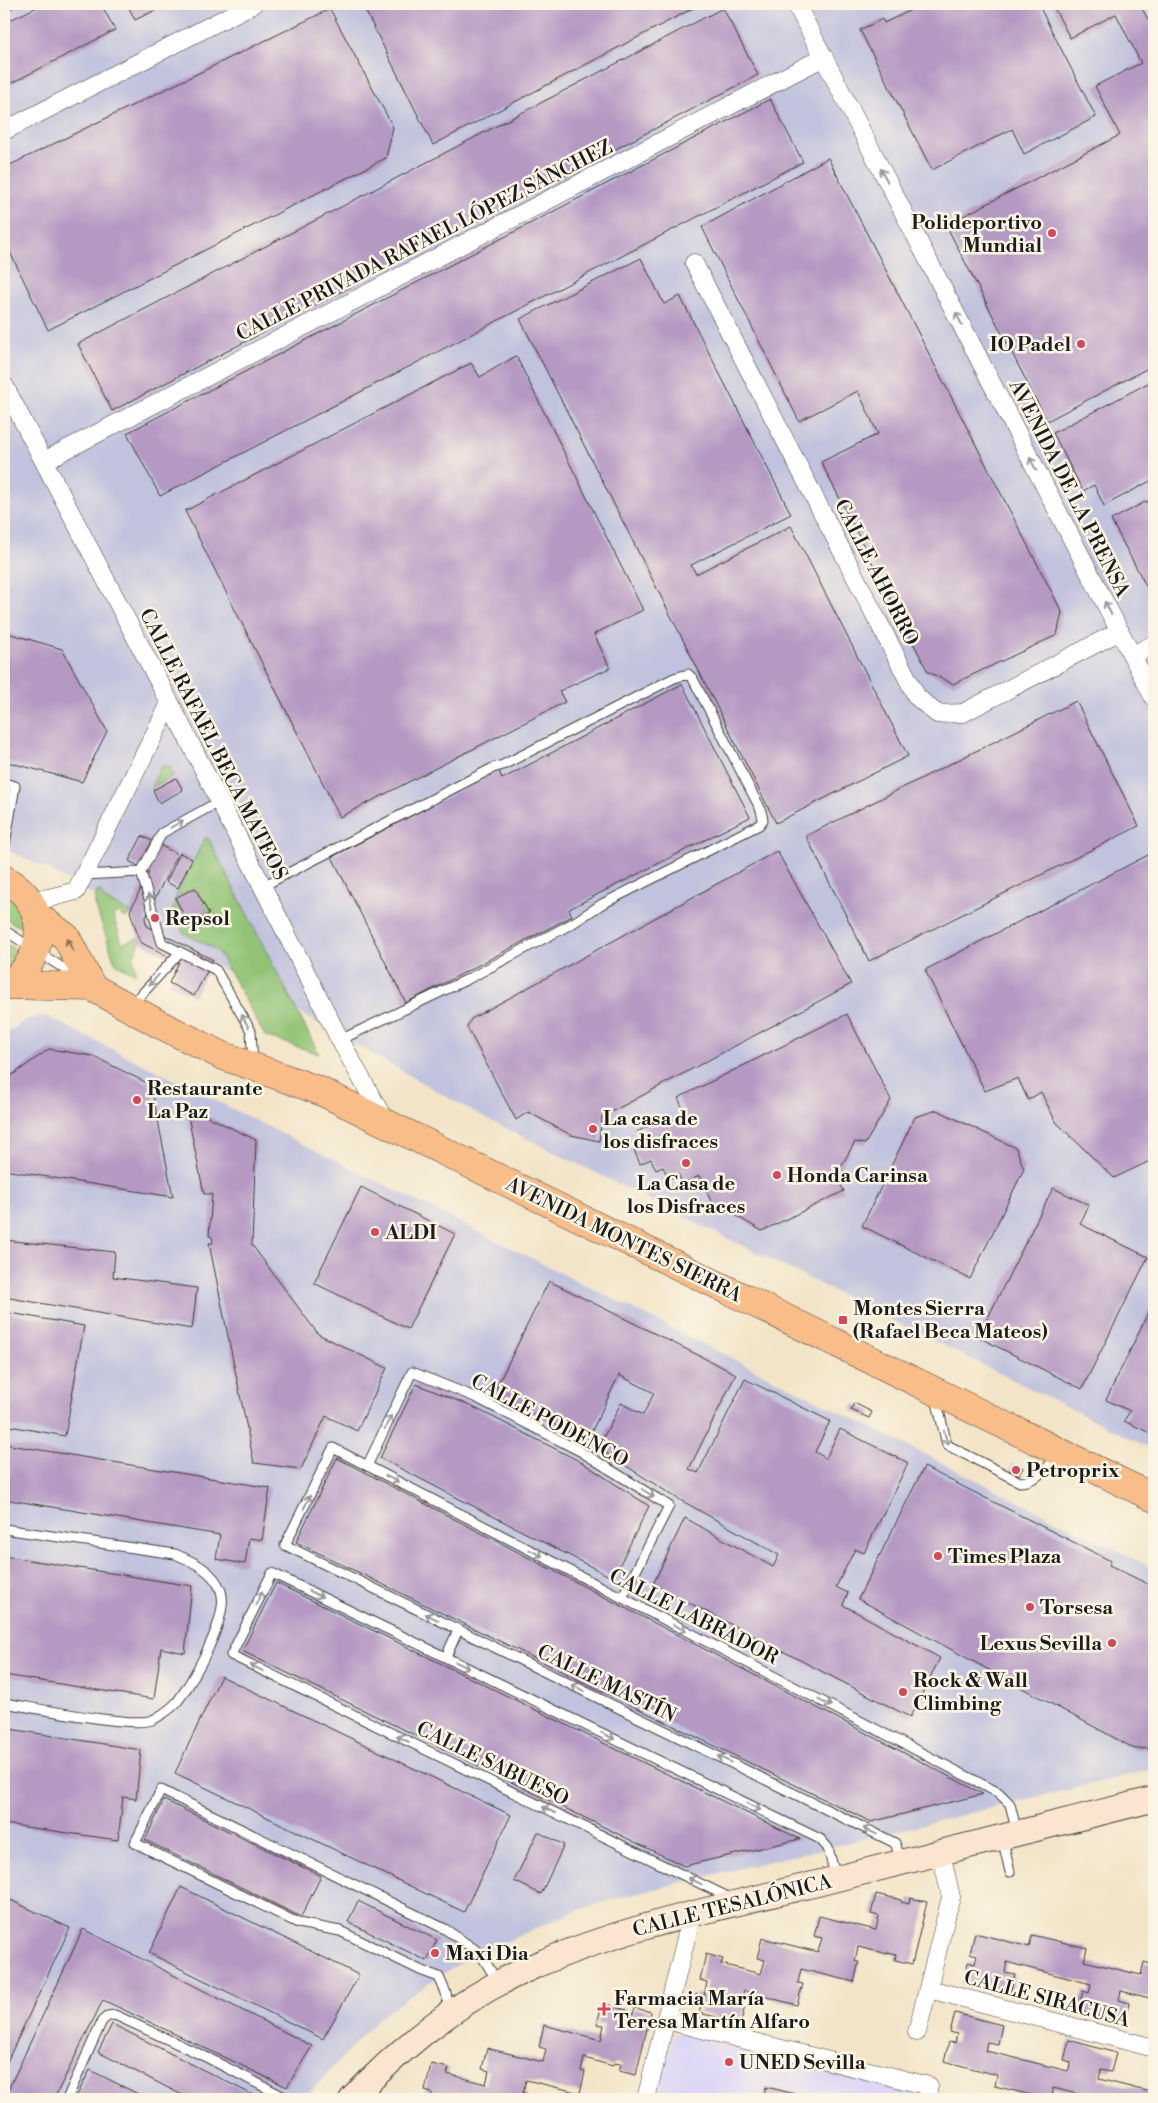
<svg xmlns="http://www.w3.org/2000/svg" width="1158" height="2103" viewBox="0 0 1158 2103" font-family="'Libre Bodoni',serif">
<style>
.built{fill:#dbd6f7}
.industrial{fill:#c1c2dd}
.green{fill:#90c375;stroke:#567048}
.building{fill:#b499c2}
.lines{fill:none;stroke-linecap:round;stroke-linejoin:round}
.lane-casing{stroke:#3c3a36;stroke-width:11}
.street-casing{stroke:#3c3a36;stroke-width:19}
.secondary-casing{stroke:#3c3a36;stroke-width:27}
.primary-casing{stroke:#3c3a36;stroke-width:29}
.lane{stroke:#fff;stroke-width:9}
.street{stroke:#fff;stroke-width:18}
.secondary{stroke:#fce5d0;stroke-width:25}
.primary{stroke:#f8bd89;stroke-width:28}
.oneway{stroke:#999}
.oneway2{stroke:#8a6c52}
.poi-dot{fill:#d1495b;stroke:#fcf5e5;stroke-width:2}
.labels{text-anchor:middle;stroke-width:5;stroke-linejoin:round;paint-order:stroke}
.poi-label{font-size:20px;font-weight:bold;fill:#1c1c1c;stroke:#fcf5e5;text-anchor:start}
.street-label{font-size:20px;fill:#1c1c1c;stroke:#fcf5e5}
</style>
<rect width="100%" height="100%" fill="#fcf5e5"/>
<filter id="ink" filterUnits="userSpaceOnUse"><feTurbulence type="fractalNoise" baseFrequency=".02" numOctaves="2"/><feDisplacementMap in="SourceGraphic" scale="10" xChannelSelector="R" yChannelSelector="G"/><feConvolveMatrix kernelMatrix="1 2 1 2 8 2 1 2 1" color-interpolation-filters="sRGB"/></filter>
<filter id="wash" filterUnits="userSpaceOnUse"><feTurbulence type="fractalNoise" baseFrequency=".0096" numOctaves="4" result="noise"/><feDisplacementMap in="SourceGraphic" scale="20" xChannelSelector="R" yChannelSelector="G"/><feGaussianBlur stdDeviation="1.12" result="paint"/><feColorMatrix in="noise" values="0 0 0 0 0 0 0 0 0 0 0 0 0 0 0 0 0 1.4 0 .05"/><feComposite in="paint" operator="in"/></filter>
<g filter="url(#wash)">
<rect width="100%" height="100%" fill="#f2e4c7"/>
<path class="built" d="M674,2032L912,2092L910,2099H657Z"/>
<path class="industrial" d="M4,4H1154V1450L477,1114L47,869L4,848Z
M39,1016H46L1154,1569V1769L683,1882L607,1901L573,1912L473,1956L444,1973L378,2018L304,2099H4V1035L28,1019Z"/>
<path class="green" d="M164,765L170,767L173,776L153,787L152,785L161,767Z
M205,838H208L319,1054L265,1036L221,956L215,949L184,933L173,910L175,900L189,925L209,914L195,888L175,898Z
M4,891L22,909L25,930L4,918Z
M98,891H100L105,900L130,912L131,915L123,918L120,912L113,915L122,943L138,938L140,942L133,958L136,972L134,973L117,964L114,960L95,904V899Z
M4,943L23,953L4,973Z"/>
<g id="blocks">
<path class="building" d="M4,4H20L4,12Z
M43,4H101L115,30L4,87V23Z
M127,4H168L135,20Z
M362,4H701L433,145Z
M913,4H1038L1096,117L1024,154L1012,129L932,170L860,30L882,19L884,23L915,8Z
M1052,4H1140L1151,26L1154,24V365L1047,421L946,225L1120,135L1095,86L1141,63L1116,14L1070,38Z
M723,8L758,75L112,411L78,344Z
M330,9L393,127L386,158L48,330L4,240V168Z
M770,99L803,162L160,496L127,433Z
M828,158L1062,612L1057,635L953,684L928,672L821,462L878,434L858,391L799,421L702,227Z
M641,258L664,304L680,296L791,514L691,565L696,574L791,526L908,756L776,823L520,319Z
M516,356L643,610L594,634L610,668L559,691L565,702L340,817L185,511L471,363L480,377Z
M1154,380V479L1104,506L1094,485L1083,491L1053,433Z
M1147,501L1154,515L1153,599L1111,520Z
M4,632L62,649L107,731L82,782L4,761Z
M682,684L750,817L569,909L572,916L406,1003L332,857L499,770L502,779Z
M1076,701L1139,826L869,961L806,836Z
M176,778L183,790L159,803L153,790Z
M142,836L177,854L145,919L147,926L213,960L194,996L169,983L179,962L140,942L130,911L149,872L129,861Z
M777,851L851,984L602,1117L599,1141L571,1135L528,1112L516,1120L467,1027L471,1019Z
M1154,852V1159L1114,1178L1056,1122L1041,1092L1028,1100L1018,1078L985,1091L925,970Z
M180,853L192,859L178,888L166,882Z
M195,888L209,914L189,925L175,898Z
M847,1014L891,1100L865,1144L855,1142L836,1175L844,1191L762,1231L711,1201L699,1176L683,1184L678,1174L669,1179L663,1167L656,1170L651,1159L640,1164L634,1150L644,1144L637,1132L669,1115L672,1121L686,1115L678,1098Z
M49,1049L93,1056L151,1085L173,1197L4,1170V1081Z
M186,1106L256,1140L252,1245L318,1334L387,1368L357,1431L326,1416L301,1469L254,1463L209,1243H213L212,1237L209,1236L212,1194H204Z
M937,1110L1016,1148L1024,1169L970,1279L862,1226L915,1117Z
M361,1187L455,1234L408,1329L314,1283Z
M1053,1188L1089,1205L1080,1224L1148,1257L1082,1389L978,1337Z
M4,1240L115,1252L113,1277L197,1288L192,1329L4,1297Z
M549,1281L736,1374L689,1469L698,1473L745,1379L830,1421L815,1452L826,1458L840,1429L908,1463L864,1553L855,1549L836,1587L848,1593L843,1605L940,1658L910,1717L653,1584L685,1518L773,1567L779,1555L675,1497L598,1448L621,1403L643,1415L654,1393L619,1375L587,1441L493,1394Z
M1154,1301V1435L1124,1421L1130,1411L1106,1400Z
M4,1312L84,1326L65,1436L4,1425Z
M416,1384L473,1407L583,1463L649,1506L613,1578L380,1458Z
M854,1403L872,1412L869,1418L851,1410Z
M4,1444L270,1488L262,1540L249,1538L245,1564L216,1559L220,1535L4,1499Z
M337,1458L983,1794L871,1822L296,1542Z
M1013,1464L1023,1468L1019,1475L1010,1471Z
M924,1467L1111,1561L1109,1565L1154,1587V1748L1135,1749L858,1599Z
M4,1556L192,1586L185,1653L161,1648L154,1699L4,1675Z
M276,1583L800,1839L684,1866L242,1651Z
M221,1676L511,1815L464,1912L175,1773Z
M4,1728L141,1750L136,1799L123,1797L118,1840L4,1824Z
M164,1800L321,1876L301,1917L145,1840Z
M538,1832L564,1845L541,1894L514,1881Z
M181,1887L359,1975L323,2039L149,1953Z
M876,1894L901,1900V1902L909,1904L910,1898L927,1902L912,1964L895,1960L896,1954L888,1952V1954L858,1947L855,1961L859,1962L854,1982L801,1969L798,1983L803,1984L797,2005L744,1991L740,2005L745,2006L740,2026L724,2023L725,2019L699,2013L701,2007L694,2006L696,1994L704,1996L707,1982L700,1980L706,1954L723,1959L721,1964L761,1974L765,1960L757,1958L762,1938L818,1952L822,1938L814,1936L819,1916L876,1930L879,1916L871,1914Z
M4,1897L70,1928L4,2068Z
M358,1901L437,1940L427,1961L348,1922Z
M83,1929L312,2046L287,2087L103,2000L54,2099H4Z
M975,1933L1029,1947L1032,1935L1087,1948L1084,1961L1141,1975L1144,1962L1154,1965V1999L1121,1991L1119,2000L1129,2003L1124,2022L1078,2011L1083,1991L1089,1993L1091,1984L1017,1965L1007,1962L1005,1972L1015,1974L1010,1994L964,1982L968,1962L975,1964L977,1955L970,1953Z
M602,2004L627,2010L626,2013L633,2014L635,2008L651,2012L636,2075L619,2071L621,2064L614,2063L613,2066L584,2058L581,2071L585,2072L580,2093L526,2080L523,2093L527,2094L526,2099H431L432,2093L425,2091L431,2064L449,2068L447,2074L486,2084L489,2071L482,2069L487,2048L543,2062L546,2049L539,2047L544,2025L601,2040L604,2025L597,2024Z
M955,2013L1002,2025L998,2044L987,2042L985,2051L995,2053L1068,2071L1071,2062L1064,2060L1069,2040L1116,2053L1111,2072L1101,2070L1099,2079L1154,2093V2099H1098L1053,2088L1050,2099H1047L995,2086L997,2075L944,2061L949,2042L955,2043L957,2034L950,2032Z
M112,2024L261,2099H190L98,2052Z
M90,2070L148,2099H75Z
M766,2087L808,2097L807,2099H763Z"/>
</g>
</g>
<g filter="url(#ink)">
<use href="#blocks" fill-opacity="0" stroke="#3c3a36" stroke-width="1"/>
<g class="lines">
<defs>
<path id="lane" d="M4,783L15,786L4,850
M141,872L162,943L216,970L251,1031L253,1063
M84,875L141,872L162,833L220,801
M263,886L493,768L503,765L674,678L688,674L693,679L761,810L763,820L759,825L602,904L573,923L468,979L340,1040
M4,930L77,977
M132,1005L180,952
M936,1398L947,1445L1020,1482C1037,1482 1048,1466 1059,1455
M367,1466L412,1372L477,1398L580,1451L669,1506L622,1598
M4,1529L175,1554C194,1562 214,1571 221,1591C230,1616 192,1683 177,1702C172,1708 159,1717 152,1720C132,1728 31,1707 4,1703
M446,1657L458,1630
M1002,1837L1010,1872
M901,1860L895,1843L285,1545L333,1448L999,1793L1010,1804L1017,1833
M730,1898L231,1655L272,1573L820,1839L828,1848L836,1878
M449,2009L446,1993L439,1977L420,1970L340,1931L298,1923L135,1843L161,1790L445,1929L480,1953L497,1981
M67,2099L102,2021L108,2016L115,2015L208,2058L288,2099"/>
<path id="street" d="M796,4L1154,698
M4,131L253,4
M694,263L917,697L937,714L963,713L1120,631
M4,385L170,703L340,1040L386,1123
M44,461L824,57
M1132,656L1154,644
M29,900L49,898L76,891L170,703
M929,1989L1154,2048
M666,2020L929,2086L926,2099
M917,2032L951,1897L941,1853
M646,2099L692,1914"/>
<path id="secondary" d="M352,2099C404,2044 464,1996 534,1966C626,1926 726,1906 823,1882C934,1854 1044,1827 1154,1799"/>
<path id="primary" d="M4,879C51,902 49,962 4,986
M36,915L66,937L92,987
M6,985L92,987L159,1024L221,1055L320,1091L1154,1498"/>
</defs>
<use href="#lane" class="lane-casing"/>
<use href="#street" class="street-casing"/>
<use href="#secondary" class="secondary-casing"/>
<use href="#primary" class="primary-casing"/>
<use href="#lane" class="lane"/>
<use href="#street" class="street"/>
<use href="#secondary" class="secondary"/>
<use href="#primary" class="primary"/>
</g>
<defs><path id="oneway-shaft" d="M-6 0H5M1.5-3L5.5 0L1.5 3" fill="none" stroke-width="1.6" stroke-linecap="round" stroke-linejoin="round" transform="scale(1.25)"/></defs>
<g class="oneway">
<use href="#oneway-shaft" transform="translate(884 175) rotate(-117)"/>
<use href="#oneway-shaft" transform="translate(959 319) rotate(-117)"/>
<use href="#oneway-shaft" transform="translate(1033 464) rotate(-117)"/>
<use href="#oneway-shaft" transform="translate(1108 608) rotate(-117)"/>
<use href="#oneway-shaft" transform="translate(177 824) rotate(-29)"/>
<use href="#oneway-shaft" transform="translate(150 901) rotate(-107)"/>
<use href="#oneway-shaft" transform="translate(154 980) rotate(132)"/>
<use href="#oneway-shaft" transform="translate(245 1021) rotate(-119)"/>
<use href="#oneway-shaft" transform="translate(388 1422) rotate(-64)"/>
<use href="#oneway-shaft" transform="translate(946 1438) rotate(74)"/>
<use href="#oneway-shaft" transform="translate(392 1479) rotate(27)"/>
<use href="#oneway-shaft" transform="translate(648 1493) rotate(32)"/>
<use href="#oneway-shaft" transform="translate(307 1502) rotate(-64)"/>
<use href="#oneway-shaft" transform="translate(536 1553) rotate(27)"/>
<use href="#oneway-shaft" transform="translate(316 1594) rotate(26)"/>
<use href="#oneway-shaft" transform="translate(259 1598) rotate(-64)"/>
<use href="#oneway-shaft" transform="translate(432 1617) rotate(-154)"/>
<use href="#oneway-shaft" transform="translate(680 1628) rotate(27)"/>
<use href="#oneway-shaft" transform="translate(462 1665) rotate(26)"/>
<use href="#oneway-shaft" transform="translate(257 1668) rotate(-154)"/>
<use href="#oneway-shaft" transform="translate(578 1688) rotate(-154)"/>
<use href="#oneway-shaft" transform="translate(825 1703) rotate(27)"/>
<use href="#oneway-shaft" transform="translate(608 1736) rotate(26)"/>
<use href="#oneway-shaft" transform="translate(403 1739) rotate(-154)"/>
<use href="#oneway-shaft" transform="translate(724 1759) rotate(-154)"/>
<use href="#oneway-shaft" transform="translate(754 1807) rotate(26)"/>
<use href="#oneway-shaft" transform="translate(549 1810) rotate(-154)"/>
<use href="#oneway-shaft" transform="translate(870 1831) rotate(-154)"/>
<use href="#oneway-shaft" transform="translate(695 1881) rotate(-154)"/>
</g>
<use class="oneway2" href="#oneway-shaft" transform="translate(70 945) rotate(-118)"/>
</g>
<g class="poi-dot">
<circle cx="1052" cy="233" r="5"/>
<circle cx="1081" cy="344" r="5"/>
<circle cx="155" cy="918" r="5"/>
<circle cx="137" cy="1100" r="5"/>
<circle cx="593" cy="1129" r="5"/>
<circle cx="686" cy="1163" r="5"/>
<circle cx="777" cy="1175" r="5"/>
<circle cx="375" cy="1232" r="5"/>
<rect x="838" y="1315" width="10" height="10" rx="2.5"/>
<circle cx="1016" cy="1470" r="5"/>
<circle cx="938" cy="1556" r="5"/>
<circle cx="1030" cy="1607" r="5"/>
<circle cx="1112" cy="1643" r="5"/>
<circle cx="903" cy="1692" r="5"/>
<circle cx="435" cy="1953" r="5"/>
<path d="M601.5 2001.5h5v5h5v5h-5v5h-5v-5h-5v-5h5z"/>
<circle cx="729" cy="2062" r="5"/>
</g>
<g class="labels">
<g class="poi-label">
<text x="1042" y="229" text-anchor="end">Polideportivo<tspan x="1042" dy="23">Mundial</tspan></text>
<text x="1071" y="351" text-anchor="end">IO Padel</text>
<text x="165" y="925">Repsol</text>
<text x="147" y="1095">Restaurante<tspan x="147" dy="23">La Paz</tspan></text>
<text x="603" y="1125">La casa de<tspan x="603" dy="23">los disfraces</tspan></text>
<text x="787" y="1182">Honda Carinsa</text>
<text x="686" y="1190" text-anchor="middle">La Casa de<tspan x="686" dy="23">los Disfraces</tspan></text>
<text x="385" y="1239">ALDI</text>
<text x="853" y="1315">Montes Sierra<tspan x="853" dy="23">(Rafael Beca Mateos)</tspan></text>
<text x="1026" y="1477">Petroprix</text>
<text x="948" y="1563">Times Plaza</text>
<text x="1040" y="1614">Torsesa</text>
<text x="1102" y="1650" text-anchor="end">Lexus Sevilla</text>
<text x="913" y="1687">Rock &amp; Wall<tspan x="913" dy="23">Climbing</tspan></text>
<text x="445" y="1960">Maxi Dia</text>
<text x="614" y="2005">Farmacia María<tspan x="614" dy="23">Teresa Martín Alfaro</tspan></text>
<text x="739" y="2069">UNED Sevilla</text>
</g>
<g class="street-label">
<text transform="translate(424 240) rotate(-27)" y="7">CALLE PRIVADA RAFAEL LÓPEZ SÁNCHEZ</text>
<text transform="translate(1070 488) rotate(63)" y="7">AVENIDA DE LA PRENSA</text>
<text transform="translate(877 572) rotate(63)" y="7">CALLE AHORRO</text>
<text transform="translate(214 744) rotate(63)" y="7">CALLE RAFAEL BECA MATEOS</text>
<text transform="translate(624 1239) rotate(26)" y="7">AVENIDA MONTES SIERRA</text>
<text transform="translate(550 1420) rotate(28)" y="7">CALLE PODENCO</text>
<text transform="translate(694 1616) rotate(27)" y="7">CALLE LABRADOR</text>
<text transform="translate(607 1683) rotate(26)" y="7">CALLE MASTÍN</text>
<text transform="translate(493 1763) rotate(26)" y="7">CALLE SABUESO</text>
<text transform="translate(732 1905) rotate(-14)" y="7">CALLE TESALÓNICA</text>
<text transform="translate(1047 1998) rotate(15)" y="7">CALLE SIRACUSA</text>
</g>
</g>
<rect width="1158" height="2103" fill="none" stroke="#fcf5e5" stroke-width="20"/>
</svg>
